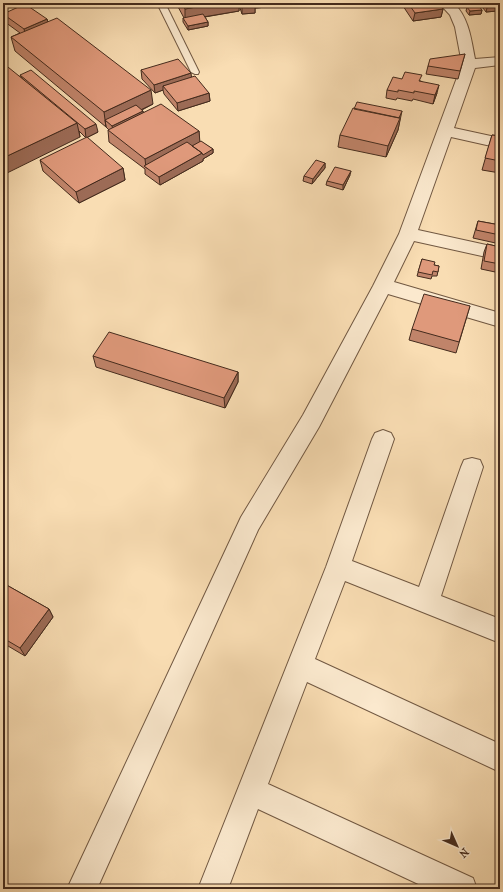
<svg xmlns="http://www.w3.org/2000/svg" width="503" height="892" viewBox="0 0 503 892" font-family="'IM FELL French Canon',serif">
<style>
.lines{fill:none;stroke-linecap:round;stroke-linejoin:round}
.service-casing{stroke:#715842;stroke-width:2}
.minor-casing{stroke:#715842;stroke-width:2}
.service{fill:#fbe9ce;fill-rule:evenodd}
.minor{fill:#fbe9ce;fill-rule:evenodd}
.wall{fill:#c0846a;stroke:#442b1d}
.shaded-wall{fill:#9c6b56;stroke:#442b1d}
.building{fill:#df997b;stroke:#442b1d}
</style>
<rect width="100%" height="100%" fill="#f9ddb3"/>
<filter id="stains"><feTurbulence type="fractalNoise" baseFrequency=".005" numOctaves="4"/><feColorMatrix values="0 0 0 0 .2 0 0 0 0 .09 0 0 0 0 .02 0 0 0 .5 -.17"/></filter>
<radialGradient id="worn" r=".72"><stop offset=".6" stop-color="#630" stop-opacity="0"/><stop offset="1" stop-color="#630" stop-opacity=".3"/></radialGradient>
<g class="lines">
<defs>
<path id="service" d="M157,3H165L199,72L198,74H195L191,72Z"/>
<path id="minor" d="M439,3H454C469,19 471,38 475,59L500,57V65L475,68L454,128L500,138V148L451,137L418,230L500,248V260L414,241L394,282L500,313V327L388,294L319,427L258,530L97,889H67L241,517L303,415L373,286L399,234L462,64L455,27L450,15Z
M383,430L391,433L394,439L352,561L419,587L461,467L464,460L472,458L480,460L483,467L441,596L500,619V643L345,581L315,659L500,744V772L307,682L268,784L473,878L477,889H429L258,809L228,889H198L326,567L372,439L375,433Z"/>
</defs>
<use href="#service" class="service-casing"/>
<use href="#minor" class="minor-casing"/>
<use href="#service" class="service"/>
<use href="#minor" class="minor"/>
</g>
<path class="wall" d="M176,3H268V7L255,8V13L242,14L239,5V11L205,17L208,22V26L188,30L183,22V18H184Z
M297,3H317L298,5Z
M401,3H438L443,9L441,17L413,21Z
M480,3H500V17L496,13L497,11L486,12L480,4Z
M467,7L482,10L481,14L469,15L466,11Z
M3,14L47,19L48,22L153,104L142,110L143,112L199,131V141L213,149V153L203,159V161L160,185L145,174V169L109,142L108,130H109L106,127L15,51L11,37L20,33L5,22Z
M465,54L458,79L426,74L428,66Z
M141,70L192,77L209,93L210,101L178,111L164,94L163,90L155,93L142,79Z
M20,75L98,132L86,138L79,131L80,137L21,77Z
M402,79L421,81L437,93L433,104L413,99L412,101L397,98L396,100L386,98L387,90Z
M400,119L398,130L386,157L338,147L340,135Z
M492,135L500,136V173L482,170Z
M40,160L123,168L125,180L79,203L43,171Z
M325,163V168L312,184L303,181L304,176Z
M350,175L343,190L326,185L327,181Z
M478,221L500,225V244L473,238Z
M487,244L500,247V273L481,269L484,252Z
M422,259L434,265L439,266L437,276H432L431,279L417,276Z
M470,306L456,353L409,340L412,329Z
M93,356L238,372V382L225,408L96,367Z
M3,583L49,609L53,617L25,656L3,643Z"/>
<path class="shaded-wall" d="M218,3H239V11L185,20V9Z
M254,3H268V7L255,8V13L242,14V6Z
M500,3V7L498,5L497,11L486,12L488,4Z
M443,9L441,17L413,21L415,13Z
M482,10L481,14L469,15L470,11Z
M47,19L49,27L26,37L24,29Z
M208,22V26L188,30V26Z
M191,73L192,81L163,86V90L155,93L154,85Z
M439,85L437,93L433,104L435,95Z
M151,90L153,104L111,124L105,120L106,127L104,112Z
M209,93L210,101L178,111L177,103Z
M143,111L144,119L114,134L112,126Z
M402,111L398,130L386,157L388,146L397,121Z
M77,123L80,137L3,175V158Z
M96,124L98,132L86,138L85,129Z
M199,131L200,143L146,168L145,159Z
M213,149V153L203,159V161L160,185L159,177L202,153Z
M325,163V168L312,184L313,179Z
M123,168L125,180L79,203L76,192Z
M351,171L350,175L343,190V185Z
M238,372V382L225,408L224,398Z
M49,609L53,617L25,656L20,648Z"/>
<path class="building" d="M181,3H218L185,9Z
M241,3H255V5L242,6Z
M408,3H438L443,9L415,13Z
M487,3H499L488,4Z
M25,4L47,19L24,29L3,14Z
M478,5L482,10L470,11L467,7Z
M203,14L208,22L188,26L183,18Z
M57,18L151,90L104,112L11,37Z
M465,54L460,71L428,66L430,59Z
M178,59L191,73L154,85L141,70Z
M3,63L77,123L3,158Z
M31,70L96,124L85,129L20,75Z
M405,72L422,75L419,81L439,85L435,95L414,91V93L398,90V92L387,90L393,77L402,79Z
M195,76L209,93L177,103L163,86Z
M357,102L402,111L399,118L354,109Z
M161,104L199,131L145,159L108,130Z
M136,105L143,111L112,126L105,120Z
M353,108L400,118L388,146L340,135Z
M492,135L500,136V161L485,158Z
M87,137L123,168L76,192L40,160Z
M201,141L213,149L203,155L202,153L192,146Z
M187,142L202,153L159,177L144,166Z
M316,160L325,163L313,179L304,176Z
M335,167L351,171L343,185L327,181Z
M478,221L500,225V235L476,230Z
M487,244L500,247V264L484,261Z
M422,259L435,262L434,265L439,266L438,272L433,271L432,275L418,272Z
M424,294L470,306L459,342L412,329Z
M109,332L238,372L224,398L93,356Z
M3,583L49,609L20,648L3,638Z"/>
<rect width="503" height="892" fill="none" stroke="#f9ddb3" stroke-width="16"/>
<rect x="4" y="4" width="495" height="884" fill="none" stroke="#442b1d" stroke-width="2"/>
<rect x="8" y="8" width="487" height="876" fill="none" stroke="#442b1d"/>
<g transform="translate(457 846) rotate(135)" stroke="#fbe9ce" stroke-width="3" paint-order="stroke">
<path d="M0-3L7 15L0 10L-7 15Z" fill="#442b1d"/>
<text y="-6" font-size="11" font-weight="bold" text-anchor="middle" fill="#442b1d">N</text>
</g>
<rect width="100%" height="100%" filter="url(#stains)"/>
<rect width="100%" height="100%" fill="url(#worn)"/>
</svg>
